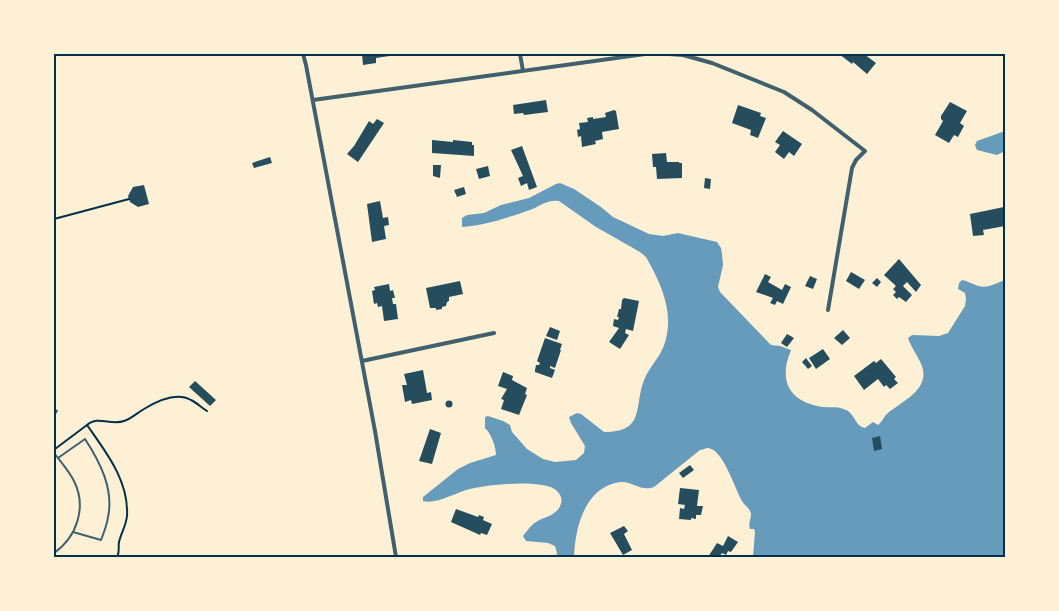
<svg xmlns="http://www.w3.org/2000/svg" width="1059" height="611" viewBox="0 0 1059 611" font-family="Quicksand,sans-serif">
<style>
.water{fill:#669bbc}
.building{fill:#264d5e}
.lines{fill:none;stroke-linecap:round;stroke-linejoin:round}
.path{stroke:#003049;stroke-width:2}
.service{stroke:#3f606c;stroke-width:2}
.minor{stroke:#3f606c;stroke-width:4}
.neatline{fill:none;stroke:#003049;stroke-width:2}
</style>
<rect width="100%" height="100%" fill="#fdf0d5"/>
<path class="water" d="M1005,131V151L997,155L977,150L975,145L977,141Z
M560,183L574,189L601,207L613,217L649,234L663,236L678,233L717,242L721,248L722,254L723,265L718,287L720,292L771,345L780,346L791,350C778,381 789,402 823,407C831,408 838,406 846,410C855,414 855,426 865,428L873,422L878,425C883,421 884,416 888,413C902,401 930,390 922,366C918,356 911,347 908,338L912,335L939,336L948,333L965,306L966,299L965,293L958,289L959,283L962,280C968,281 972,284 978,286C988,289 996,283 1005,280V557H753L755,532L754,529H750C748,523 751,520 751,514C750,508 744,505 742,501C735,489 723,449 708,448C706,448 702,450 700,450L654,487C641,492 632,481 621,482C585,486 575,528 574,557H556L557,553L555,546L548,543L526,541L523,536C527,531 531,525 536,522C544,517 554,516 559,508C563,501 562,496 557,491C545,478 487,485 470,489C457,492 435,505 423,501V497L458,469L470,463L496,455C496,447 491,433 485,428V417L488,416L503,421L510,425L512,432L527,449L543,459L555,462L576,460L584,453L585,446L571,423L569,417L577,413L581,414L604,432C647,432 633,405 645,378C649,368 658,359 663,348C676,316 662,285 646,257L640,252L596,227L559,201C548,199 540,206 530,210C510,217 483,226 462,227V218L467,215L484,213L501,205L529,198L556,184Z"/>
<path class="building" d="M362,54H396V55L376,58V63L363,65Z
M839,54H864L876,63L867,74L853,62L852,64Z
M546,100L548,112L524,115L523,113L514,114L513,105Z
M950,102L967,111L960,123L964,126L958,137L954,135L949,143L935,135L943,121L941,119V116Z
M738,105L761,113L760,116L766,118L758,138L750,135L751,130L732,123Z
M614,110L616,111L619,129L602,132L603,139L595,141L596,144L582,147L581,136L578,137L577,130L580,129L579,123L588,122L587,118L593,117V119L606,117L605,113Z
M377,119L384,123L358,162L347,154L354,146L369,121L373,124Z
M783,131L802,144L794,156L789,152L784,159L775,152L780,145L775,142Z
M432,140L453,142V140L472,142V145H474V156L432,153Z
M522,146L537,187L529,190L527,183L521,186L518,178L523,176L511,150Z
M666,153L667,162H679V163H682V178L657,179L656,167H653L652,154Z
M270,157L272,163L254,168L252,163Z
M433,165H441L440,178L433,176Z
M488,166L490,176L479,179L476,169Z
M705,178L711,179L710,189L704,188Z
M144,185L149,204L138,207L130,202L128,196L133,187Z
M464,187L466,194L457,197L454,190Z
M380,201L383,218L388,217L389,225L384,226L386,239L372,242L367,204Z
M1004,207L1005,226L983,230L984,235L973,236L970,214Z
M899,259L921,285L916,292L907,282L903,286L912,295L906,302L899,297L897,299L893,295L896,292L893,289L896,286L884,275Z
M851,272L865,280L859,289L846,281Z
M765,274L771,277L768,282L782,290L785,284L791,287L783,304L777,301L775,305L770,303L773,298L756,292Z
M810,276L817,279L813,289L805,286Z
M877,278L881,282L877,287L872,283Z
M460,281L463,294L449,297V301L447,302L446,306L442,307V309L436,310V308H430L426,288Z
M389,284L390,291L393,290L395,298H392L393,304H396L398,319L384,321L382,306L378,307L377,303L374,304L372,291L375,290L374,287Z
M624,298L639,301L633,331L626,329L625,333L629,335L620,349L609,342L619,328L613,326L614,319L618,320L619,317H617L619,309H621L622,300Z
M550,327L560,331L557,340L546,336Z
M843,330L850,338L842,345L834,338Z
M787,334L794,338L787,347L781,343Z
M545,338L562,344L560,350H561L555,368L550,366V368L555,370L552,378L535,372V370L536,365H539L540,363L537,361Z
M823,349L830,359L816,369L809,358Z
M806,358L812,366L808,369L802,362Z
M881,359L896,377L894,379L898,383L890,389L886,385L884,387L878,379L864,390L854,376L874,361L876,363Z
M423,370L427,393L431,392L432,400L412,404L411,400L405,402L402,385H407L404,374Z
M503,372L513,376L512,380L527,388L525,394L527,395L519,415L501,409L504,400L501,399L507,389L498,386Z
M195,381L216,400L210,406L189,387Z
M445.5 404a3.5 3.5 0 1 1 7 0a3.5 3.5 0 1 1-7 0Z
M430,429L441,433L432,464L419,461Z
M880,436L882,449L874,451L872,438Z
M690,465L694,470L683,478L679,473Z
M680,488L699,490L697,506H703L701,515H696V519L691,518V520L679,519L680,508L684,509L685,505L678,504Z
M456,509L478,517L479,515L484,517L483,520L492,524L487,535L481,533L480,535L451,522Z
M624,526L628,531L624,534L632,550L623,555L610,533Z
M728,536L738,542L731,552L728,551L726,555L722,553L719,557H708L717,543L723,546Z"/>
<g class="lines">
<path class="path" d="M54,219L129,199
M55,449L87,425
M117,557C120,552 118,548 119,542C121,533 126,526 127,516C129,481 106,452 87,425C98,415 111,426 124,421C131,419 137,413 144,409C157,401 177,392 191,400C197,403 202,408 207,411"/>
<path class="service" d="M54,409L57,411L54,415
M54,453C61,462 69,471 74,481C87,507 77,537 54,553
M58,458L85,439C100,462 114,489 108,517C107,525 104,532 101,540L73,532"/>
<path class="minor" d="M303,54L306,65L375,431L396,557
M520,54L523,71
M669,54L683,55L712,63L784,92L812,110L865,151L856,160L852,168L828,310
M313,100L645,54
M362,361L494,333"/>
</g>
<rect width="1059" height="611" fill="none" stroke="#fdf0d5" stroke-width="110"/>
<rect x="55" y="55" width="949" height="501" class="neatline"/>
</svg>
